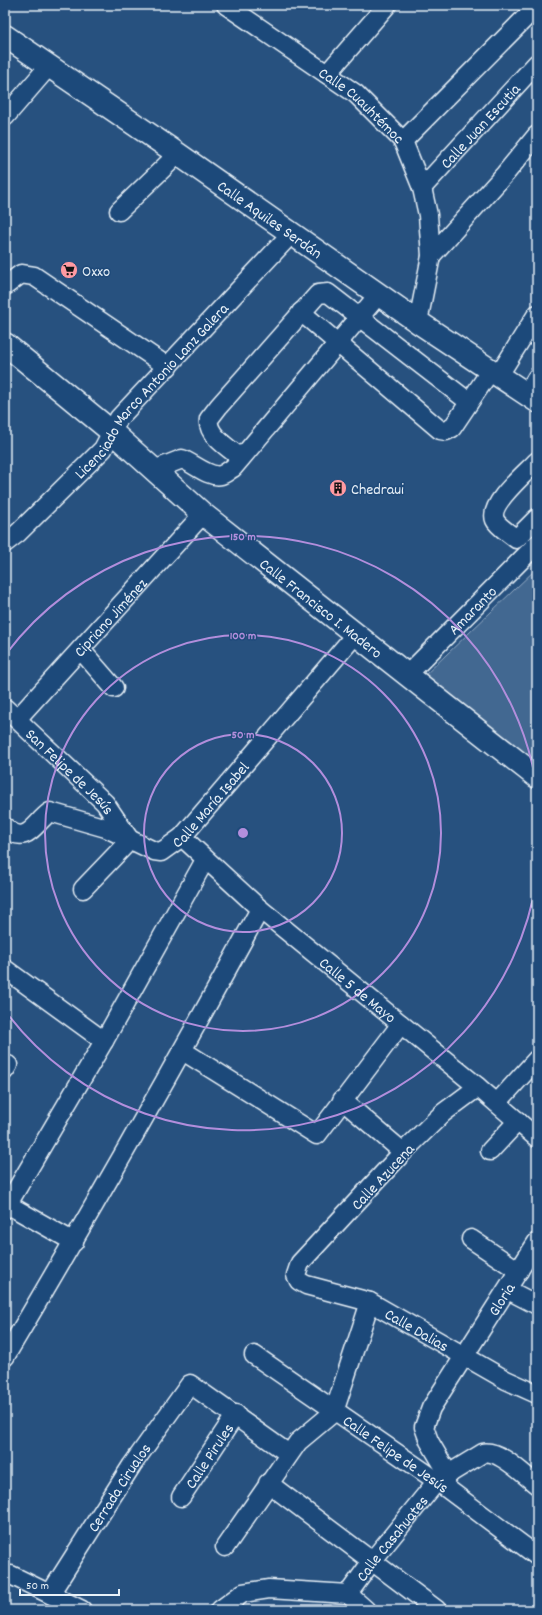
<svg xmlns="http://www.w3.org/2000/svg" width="542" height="1615" viewBox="0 0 542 1615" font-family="Dekko,sans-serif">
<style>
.green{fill:#436891;stroke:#96acc4}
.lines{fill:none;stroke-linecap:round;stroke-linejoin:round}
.minor-casing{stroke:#e8f1f8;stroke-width:21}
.major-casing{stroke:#e8f1f8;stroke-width:25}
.minor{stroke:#1f4a7a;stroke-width:18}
.major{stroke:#1f4a7a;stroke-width:22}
.ring{fill:none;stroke:#b28edc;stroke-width:2}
.labels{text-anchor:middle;stroke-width:3;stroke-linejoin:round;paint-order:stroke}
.street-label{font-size:16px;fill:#e8f1f8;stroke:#1f4a7a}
.poi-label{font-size:16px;fill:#e8f1f8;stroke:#1f4a7a;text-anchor:start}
.centre{fill:#b28edc;stroke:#1f4a7a;stroke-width:2}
.ring-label{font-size:12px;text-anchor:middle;font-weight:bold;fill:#b28edc;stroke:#1f4a7a;stroke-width:3;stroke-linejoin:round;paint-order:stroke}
</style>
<rect width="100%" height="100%" fill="#27517f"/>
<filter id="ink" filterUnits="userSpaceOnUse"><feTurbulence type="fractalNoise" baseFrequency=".025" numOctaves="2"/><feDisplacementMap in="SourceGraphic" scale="8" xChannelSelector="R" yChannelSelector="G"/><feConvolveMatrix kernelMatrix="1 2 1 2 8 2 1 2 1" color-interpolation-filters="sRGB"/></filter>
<g filter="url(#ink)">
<path class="green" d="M537,568V771L424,676Z"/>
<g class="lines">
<defs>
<g id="minor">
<path id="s1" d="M226,5L356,94L403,141L422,188L428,215L431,256L418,322"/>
<path d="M327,74L387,5"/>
<path d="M5,117L49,66"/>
<path d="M403,141L537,6"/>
<path id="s2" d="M422,188L537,63"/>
<path d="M119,211L178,154"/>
<path d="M431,256L505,174L537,135"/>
<path d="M5,286L21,274L34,276L168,367"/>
<path d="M301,312L440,430L446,431L452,428L491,370"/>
<path d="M499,375L537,314"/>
<path d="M527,394L537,377"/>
<path d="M241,458C230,449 206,435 209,419L219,406L318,294L328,293L469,402"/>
<path d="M537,461C526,473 488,504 495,520C498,527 511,534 516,539L537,518"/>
<path d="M154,470L182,459C193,463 209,478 221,475C225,474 229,470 233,468L379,294"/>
<path id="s3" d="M5,543L18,533L103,449L119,418L292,233"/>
<path d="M81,650L114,688"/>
<path id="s4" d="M407,675L537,544"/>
<path id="s5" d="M5,708L105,803L130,840"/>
<path id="s6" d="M17,719L203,514"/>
<path id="s7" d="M5,827C27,847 34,823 50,812L106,828L154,851L161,852L182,837L355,635"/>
<path id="s8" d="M182,837L260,909L478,1087L537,1138"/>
<path d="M83,889L130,840"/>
<path d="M5,969L104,1041"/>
<path d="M183,1051L317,1135L401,1024"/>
<path d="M5,1070L8,1065"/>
<path id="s9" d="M478,1087L443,1113L403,1152L300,1263L296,1275L299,1281L306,1285L370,1302L506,1380L537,1394"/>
<path d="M342,1100L403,1152"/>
<path d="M497,1103L537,1059"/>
<path d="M490,1151L518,1121"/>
<path d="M5,1203L74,1242"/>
<path d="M5,1209L104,1041L205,860"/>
<path d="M471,1239L519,1271"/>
<path d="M508,1290L537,1305"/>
<path id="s10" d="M254,1355L437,1481L537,1556"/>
<path d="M5,1357C93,1209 178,1060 260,909"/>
<path id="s11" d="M449,1475L429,1441L424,1427L431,1408L537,1242"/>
<path d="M268,1483L437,1610"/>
<path id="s12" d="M181,1497L236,1414"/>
<path d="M225,1547L298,1442L334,1412L370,1302"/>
<path d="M5,1575H11L82,1610"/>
<path id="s13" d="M50,1594L132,1465L190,1384L289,1454"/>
<path id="s14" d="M348,1594L372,1561L437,1481L483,1453C499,1449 524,1475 537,1485"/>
<path d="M348,1594L366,1610"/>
<path d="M220,1610L243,1593L269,1589L348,1594"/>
</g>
<g id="major">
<path id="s15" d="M5,36L178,154L418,322L537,401"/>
<path id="s16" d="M5,344L112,432L203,514L537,777"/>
</g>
</defs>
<use href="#minor" class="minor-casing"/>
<use href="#major" class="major-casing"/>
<use href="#minor" class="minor"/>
<use href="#major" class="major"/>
</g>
</g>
<g class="ring">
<circle cx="243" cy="833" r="99"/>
<circle cx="243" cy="833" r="198"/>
<path d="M537 877A297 297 0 0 1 6 1012M6 654A297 297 0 0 1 537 789"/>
</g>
<defs>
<symbol id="supermarket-disc" viewBox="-11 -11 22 22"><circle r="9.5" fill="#ff9aa2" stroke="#1f4a7a"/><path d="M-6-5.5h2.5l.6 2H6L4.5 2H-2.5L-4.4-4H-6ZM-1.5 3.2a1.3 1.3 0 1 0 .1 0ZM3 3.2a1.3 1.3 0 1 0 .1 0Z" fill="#111"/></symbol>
<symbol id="building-disc" viewBox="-11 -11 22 22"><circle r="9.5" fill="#ff9aa2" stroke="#1f4a7a"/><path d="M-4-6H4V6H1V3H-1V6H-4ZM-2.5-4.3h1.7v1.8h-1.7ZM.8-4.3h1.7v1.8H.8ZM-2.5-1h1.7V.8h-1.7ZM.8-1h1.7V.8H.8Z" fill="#111"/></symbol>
</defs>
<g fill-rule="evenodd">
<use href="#supermarket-disc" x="59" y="260" width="20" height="20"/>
<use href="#building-disc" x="328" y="478" width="20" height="20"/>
</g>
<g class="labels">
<g class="street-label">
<text dy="6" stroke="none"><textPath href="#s1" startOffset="169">Calle Cuauhtémoc</textPath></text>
<text dy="6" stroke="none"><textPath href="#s2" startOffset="85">Calle Juan Escutia</textPath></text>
<text dy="6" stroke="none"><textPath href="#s15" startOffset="322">Calle Aquiles Serdán</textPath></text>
<text dy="6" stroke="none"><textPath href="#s3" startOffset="212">Licenciado Marco Antonio Lanz Galera</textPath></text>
<text dy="6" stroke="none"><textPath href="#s16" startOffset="412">Calle Francisco I. Madero</textPath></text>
<text dy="6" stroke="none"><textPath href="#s4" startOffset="92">Amaranto</textPath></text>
<text dy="6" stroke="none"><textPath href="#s6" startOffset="138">Cipriano Jiménez</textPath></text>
<text dy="6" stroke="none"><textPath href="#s5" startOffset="91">San Felipe de Jesús</textPath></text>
<text dy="6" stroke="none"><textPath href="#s7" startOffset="243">Calle María Isabel</textPath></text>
<text dy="6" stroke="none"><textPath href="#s8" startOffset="233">Calle 5 de Mayo</textPath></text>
<text transform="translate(382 1176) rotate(-47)" y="6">Calle Azucena</text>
<text dy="6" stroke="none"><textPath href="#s11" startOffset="204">Gloria</textPath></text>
<text dy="6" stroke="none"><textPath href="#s9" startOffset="399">Calle Dalias</textPath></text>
<text dy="6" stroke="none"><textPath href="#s10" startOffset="173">Calle Felipe de Jesús</textPath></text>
<text dy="6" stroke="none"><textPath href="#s12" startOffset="50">Calle Pirules</textPath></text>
<text dy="6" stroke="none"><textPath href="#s13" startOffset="127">Cerrada Cirualos</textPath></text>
<text dy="6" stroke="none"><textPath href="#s14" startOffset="71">Calle Casahuates</textPath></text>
</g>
<g class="poi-label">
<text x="82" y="276">Oxxo</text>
<text x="351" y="494">Chedraui</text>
</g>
</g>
<circle cx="243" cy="833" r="6" class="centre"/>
<g class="ring-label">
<text x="243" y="540">150 m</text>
<text x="243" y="639">100 m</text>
<text x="243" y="738">50 m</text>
</g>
<rect width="542" height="1615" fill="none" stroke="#1f4a7a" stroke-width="20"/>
<rect x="10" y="10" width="522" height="1595" fill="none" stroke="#e8f1f8" stroke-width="1.5" filter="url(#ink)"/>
<path d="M20 1589v6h99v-6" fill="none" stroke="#e8f1f8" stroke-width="2"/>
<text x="26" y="1589" font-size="12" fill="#e8f1f8" stroke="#1f4a7a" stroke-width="3" paint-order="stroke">50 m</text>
</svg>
